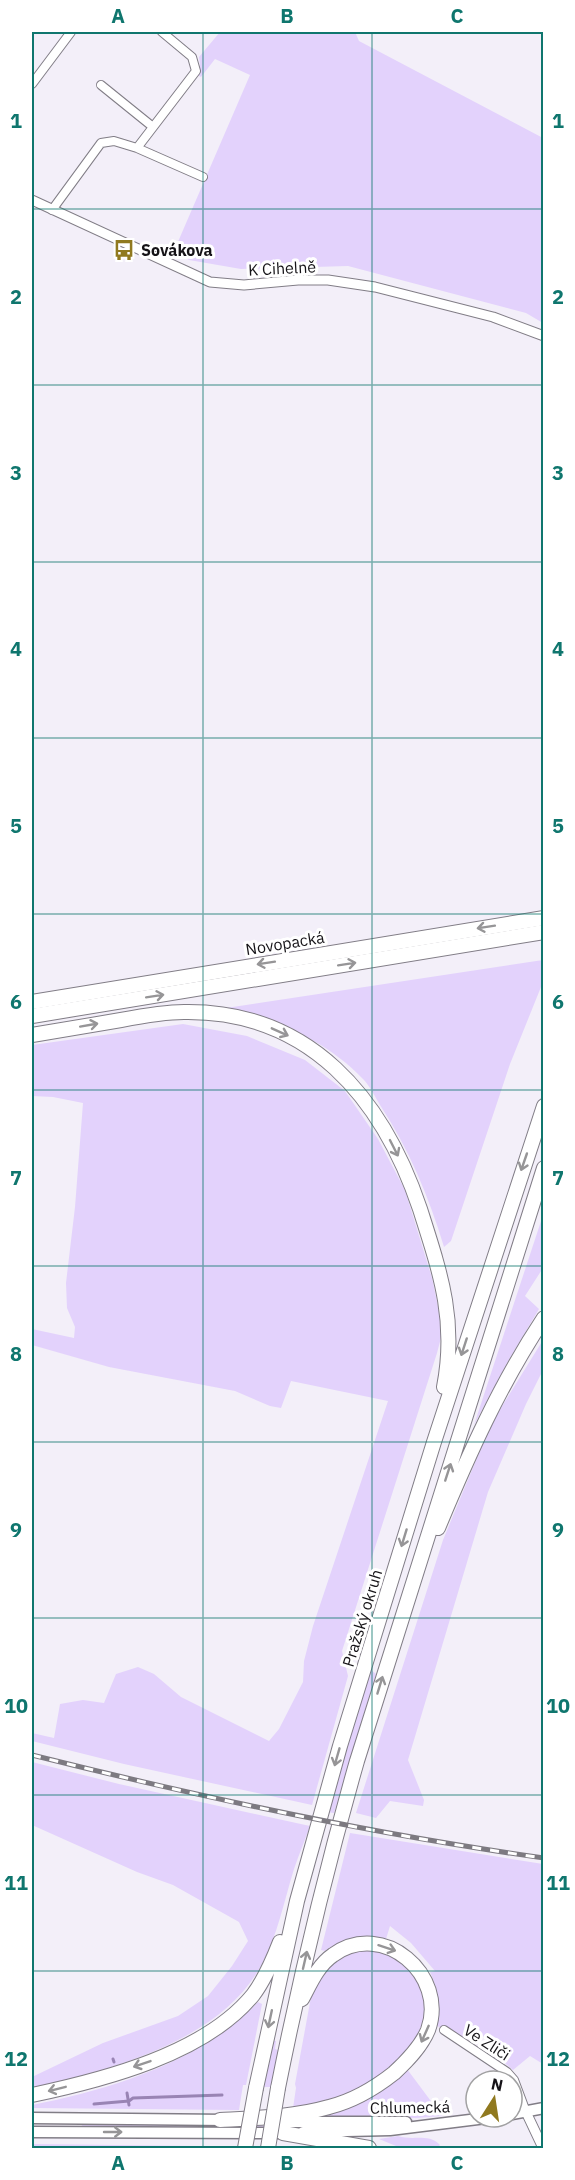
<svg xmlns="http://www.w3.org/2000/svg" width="575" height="2180" viewBox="0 0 575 2180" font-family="'IBM Plex Sans',sans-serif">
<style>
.green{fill:#e3d2fc}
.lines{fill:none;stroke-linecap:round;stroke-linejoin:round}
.stream{stroke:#9984b4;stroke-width:3}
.minor-casing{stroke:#817d86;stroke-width:10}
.tertiary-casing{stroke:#817d86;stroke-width:11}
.secondary-casing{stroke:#817d86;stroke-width:13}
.trunk-casing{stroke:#817d86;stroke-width:16}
.motorway-casing{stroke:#817d86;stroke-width:16}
.minor{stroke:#fff;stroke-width:8}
.tertiary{stroke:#fff;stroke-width:9}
.secondary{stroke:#fff;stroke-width:10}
.trunk{stroke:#fff;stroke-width:14}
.motorway{stroke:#fff;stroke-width:14}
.rail-casing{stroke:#7d7a81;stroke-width:5}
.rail{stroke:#fff;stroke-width:3;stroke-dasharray:9;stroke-linecap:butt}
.motorway-bridge-casing{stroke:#817d86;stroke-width:16;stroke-linecap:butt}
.motorway-bridge{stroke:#fff;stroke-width:14}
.oneway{stroke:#969597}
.grid{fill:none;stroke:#0f766e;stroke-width:1.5;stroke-opacity:0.55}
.labels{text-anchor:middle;stroke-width:6;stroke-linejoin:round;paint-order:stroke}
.poi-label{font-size:16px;font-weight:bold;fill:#151317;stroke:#fff;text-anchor:start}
.street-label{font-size:16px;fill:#151317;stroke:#fff}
.neatline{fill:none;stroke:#0f766e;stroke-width:2}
.grid-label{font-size:20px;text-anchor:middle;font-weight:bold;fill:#0f766e}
</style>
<rect width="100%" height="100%" fill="#f3eff9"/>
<path class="green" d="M220,32H355L359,41L543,138V323L526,313L348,266L241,269L189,260L174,251L250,75L215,59L201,77L197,75L200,65L199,57Z
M543,960V982L510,1064L451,1241L444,1247C429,1197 409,1149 380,1105C375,1097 370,1086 363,1079C326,1040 276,1020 226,1008Z
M183,1024L247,1036L305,1060L345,1091L378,1139L405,1190L432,1278L443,1330L437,1353L342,1651L348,1676L312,1805L124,1764L32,1741V1733L54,1738L60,1704L83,1700L104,1703L116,1674L138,1667L154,1674L181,1697L269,1741L279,1729L303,1682L304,1661L313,1626L388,1401L291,1381L281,1408L270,1406L235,1391L109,1367L32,1345V1329L74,1338L75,1327L67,1308L66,1283L75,1207L83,1103L53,1097L32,1096V1045Z
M543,1215V1268L525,1296L539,1309L507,1363L474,1425Z
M543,1340V1370L526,1404L488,1492L408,1760L424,1800L423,1806L390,1801L376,1818L356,1813L443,1540L491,1424Z
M371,1670L376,1674L334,1813L326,1812L368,1672Z
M32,1762L119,1784L310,1826C305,1840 299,1854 294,1869C284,1901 278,1934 262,1964C221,2042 110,2069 32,2089V2077L103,2043L178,2016L208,1996L232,1966L248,1941L239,1922L173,1885L137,1872L32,1825Z
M350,1833L543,1864V2064L530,2056L513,2070L499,2058L492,2041L471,2030L464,2038L437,2026C441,2007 438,1989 430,1972L435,1971L411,1943L390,1926L386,1939C365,1934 342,1938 325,1951L321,1950Z
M366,1950C389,1952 407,1962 418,1983C444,2036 382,2081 338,2097C323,2103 308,2105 293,2108L296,2088L295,2084L311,1997C322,1969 336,1954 366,1950Z
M258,2002L262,2004L246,2085H243L239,2110L32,2108V2105C109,2090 203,2061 258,2002Z
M274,2041H276L275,2049L278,2050L272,2087H264Z
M407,2069L442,2116L416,2118L324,2116L323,2114Z
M83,2124L325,2126L288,2130L80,2128Z
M398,2136C412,2141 429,2133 440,2145L437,2148H401L379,2139Z
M32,2144L198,2146L200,2148H32Z"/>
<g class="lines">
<path class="stream" d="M113,2059L114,2062
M127,2093L129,2105
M94,2104L129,2101L133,2098L222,2095"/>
<defs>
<path id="minor" d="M32,84L71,32
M101,85L153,127
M137,148L203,177
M52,210L101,143L114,141L137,148L196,71L192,57L162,32
M444,2030L507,2072L514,2080L526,2112"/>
<path id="tertiary" d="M32,200L210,282L244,285L298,280H328L375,287L493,317L544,336
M526,2112L543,2148"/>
<path id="secondary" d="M512,2114L544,2108
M32,2118L227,2120
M272,2122H406
M32,2132L278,2133
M303,2132L390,2130L494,2117"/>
<path id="trunk" d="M32,1002L544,918"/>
<path id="motorway" d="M32,1016L544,932
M32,1035C61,1030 91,1025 121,1020C142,1016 163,1012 184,1012C310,1010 383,1099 420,1209C440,1272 457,1320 444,1387
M438,1528C468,1456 500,1384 544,1318
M256,2088L297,1901L340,1746L434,1442L544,1106
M278,2088C300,1978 326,1869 357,1761L544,1168
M32,2095C103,2080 205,2054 253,1995C265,1979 273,1960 280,1942
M220,2120C257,2118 294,2117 329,2107C353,2101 375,2088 394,2073C407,2061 421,2047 428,2030C448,1975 383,1919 333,1955C318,1965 310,1984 302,1999
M283,2133L369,2148"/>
</defs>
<use href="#minor" class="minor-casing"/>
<use href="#tertiary" class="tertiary-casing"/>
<use href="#secondary" class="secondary-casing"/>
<use href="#trunk" class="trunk-casing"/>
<use href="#motorway" class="motorway-casing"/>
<use href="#minor" class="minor"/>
<use href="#tertiary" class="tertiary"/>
<use href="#secondary" class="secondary"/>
<use href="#trunk" class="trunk"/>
<use href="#motorway" class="motorway"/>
<defs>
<path id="rail" d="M32,1755C200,1797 371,1834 544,1858"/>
</defs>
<use href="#rail" class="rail-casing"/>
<use href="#rail" class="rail"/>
<defs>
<path id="motorway-bridge" d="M245,2148L256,2088
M268,2148L278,2088"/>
</defs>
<use href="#motorway-bridge" class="motorway-bridge-casing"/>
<use href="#motorway-bridge" class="motorway-bridge"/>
</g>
<defs><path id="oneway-shaft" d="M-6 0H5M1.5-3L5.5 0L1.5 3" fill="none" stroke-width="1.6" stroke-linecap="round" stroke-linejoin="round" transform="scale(1.5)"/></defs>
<g class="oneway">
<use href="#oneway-shaft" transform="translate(486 927) rotate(171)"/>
<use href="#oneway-shaft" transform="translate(266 963) rotate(171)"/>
<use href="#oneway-shaft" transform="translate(347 964) rotate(-9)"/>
<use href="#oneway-shaft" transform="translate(155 996) rotate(-9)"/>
<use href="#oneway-shaft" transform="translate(89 1025) rotate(-10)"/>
<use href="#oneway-shaft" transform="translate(280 1032) rotate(24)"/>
<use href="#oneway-shaft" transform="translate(394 1148) rotate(63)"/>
<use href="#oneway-shaft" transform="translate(524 1162) rotate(109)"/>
<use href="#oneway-shaft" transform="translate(464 1347) rotate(108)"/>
<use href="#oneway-shaft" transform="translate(448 1472) rotate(-72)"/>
<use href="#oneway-shaft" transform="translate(404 1538) rotate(107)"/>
<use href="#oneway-shaft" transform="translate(380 1685) rotate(-73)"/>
<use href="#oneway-shaft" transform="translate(337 1757) rotate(106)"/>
<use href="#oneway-shaft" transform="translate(387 1948) rotate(18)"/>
<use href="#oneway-shaft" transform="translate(305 1960) rotate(-77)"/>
<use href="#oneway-shaft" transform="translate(270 2019) rotate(102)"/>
<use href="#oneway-shaft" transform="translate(425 2034) rotate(114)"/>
<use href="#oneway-shaft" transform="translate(142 2064) rotate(161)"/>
<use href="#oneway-shaft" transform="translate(57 2089) rotate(166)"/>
<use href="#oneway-shaft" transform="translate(113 2132)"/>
</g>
<path class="grid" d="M203,32V2148M372,32V2148M32,209H544M32,385H544M32,562H544M32,738H544M32,914H544M32,1090H544M32,1266H544M32,1442H544M32,1618H544M32,1795H544M32,1971H544"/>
<defs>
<symbol id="bus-bare" viewBox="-9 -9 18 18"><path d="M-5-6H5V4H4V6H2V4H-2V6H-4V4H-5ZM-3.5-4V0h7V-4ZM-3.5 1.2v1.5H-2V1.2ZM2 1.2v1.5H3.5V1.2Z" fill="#90791f" stroke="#fff" stroke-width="2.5" paint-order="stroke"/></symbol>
</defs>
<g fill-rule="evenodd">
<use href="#bus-bare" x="109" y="235" width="30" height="30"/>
</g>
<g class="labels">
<g class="poi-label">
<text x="141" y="256">Sovákova</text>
</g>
<g class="street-label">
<text transform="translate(282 268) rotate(-3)" y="6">K Cihelně</text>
<text transform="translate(285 943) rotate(-9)" y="6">Novopacká</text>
<text transform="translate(362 1618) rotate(-73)" y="6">Pražský okruh</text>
<text transform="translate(487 2042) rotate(33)" y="6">Ve Zliči</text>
<text transform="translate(410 2107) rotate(-1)" y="6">Chlumecká</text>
</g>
</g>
<rect width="575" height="2180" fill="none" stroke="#ffffff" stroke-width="66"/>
<g transform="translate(494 2099) rotate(12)"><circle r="28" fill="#ffffff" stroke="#a1a1a2" stroke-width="1.5"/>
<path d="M0-4.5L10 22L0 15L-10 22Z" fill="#90791f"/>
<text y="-9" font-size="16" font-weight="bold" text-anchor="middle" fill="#151317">N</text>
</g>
<rect x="33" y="33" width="509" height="2114" class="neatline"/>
<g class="grid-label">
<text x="118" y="23">A</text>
<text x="287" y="23">B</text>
<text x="457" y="23">C</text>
<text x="16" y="128">1</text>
<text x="558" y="128">1</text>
<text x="16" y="304">2</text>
<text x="558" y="304">2</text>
<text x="16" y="480">3</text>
<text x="558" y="480">3</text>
<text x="16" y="656">4</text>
<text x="558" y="656">4</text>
<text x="16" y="833">5</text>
<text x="558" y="833">5</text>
<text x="16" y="1009">6</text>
<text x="558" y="1009">6</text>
<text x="16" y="1185">7</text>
<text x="558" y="1185">7</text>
<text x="16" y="1361">8</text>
<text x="558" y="1361">8</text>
<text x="16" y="1537">9</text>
<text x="558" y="1537">9</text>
<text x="16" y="1713">10</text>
<text x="558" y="1713">10</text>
<text x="16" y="1890">11</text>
<text x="558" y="1890">11</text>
<text x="16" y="2066">12</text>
<text x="558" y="2066">12</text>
<text x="118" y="2170">A</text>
<text x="287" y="2170">B</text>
<text x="457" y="2170">C</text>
</g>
</svg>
